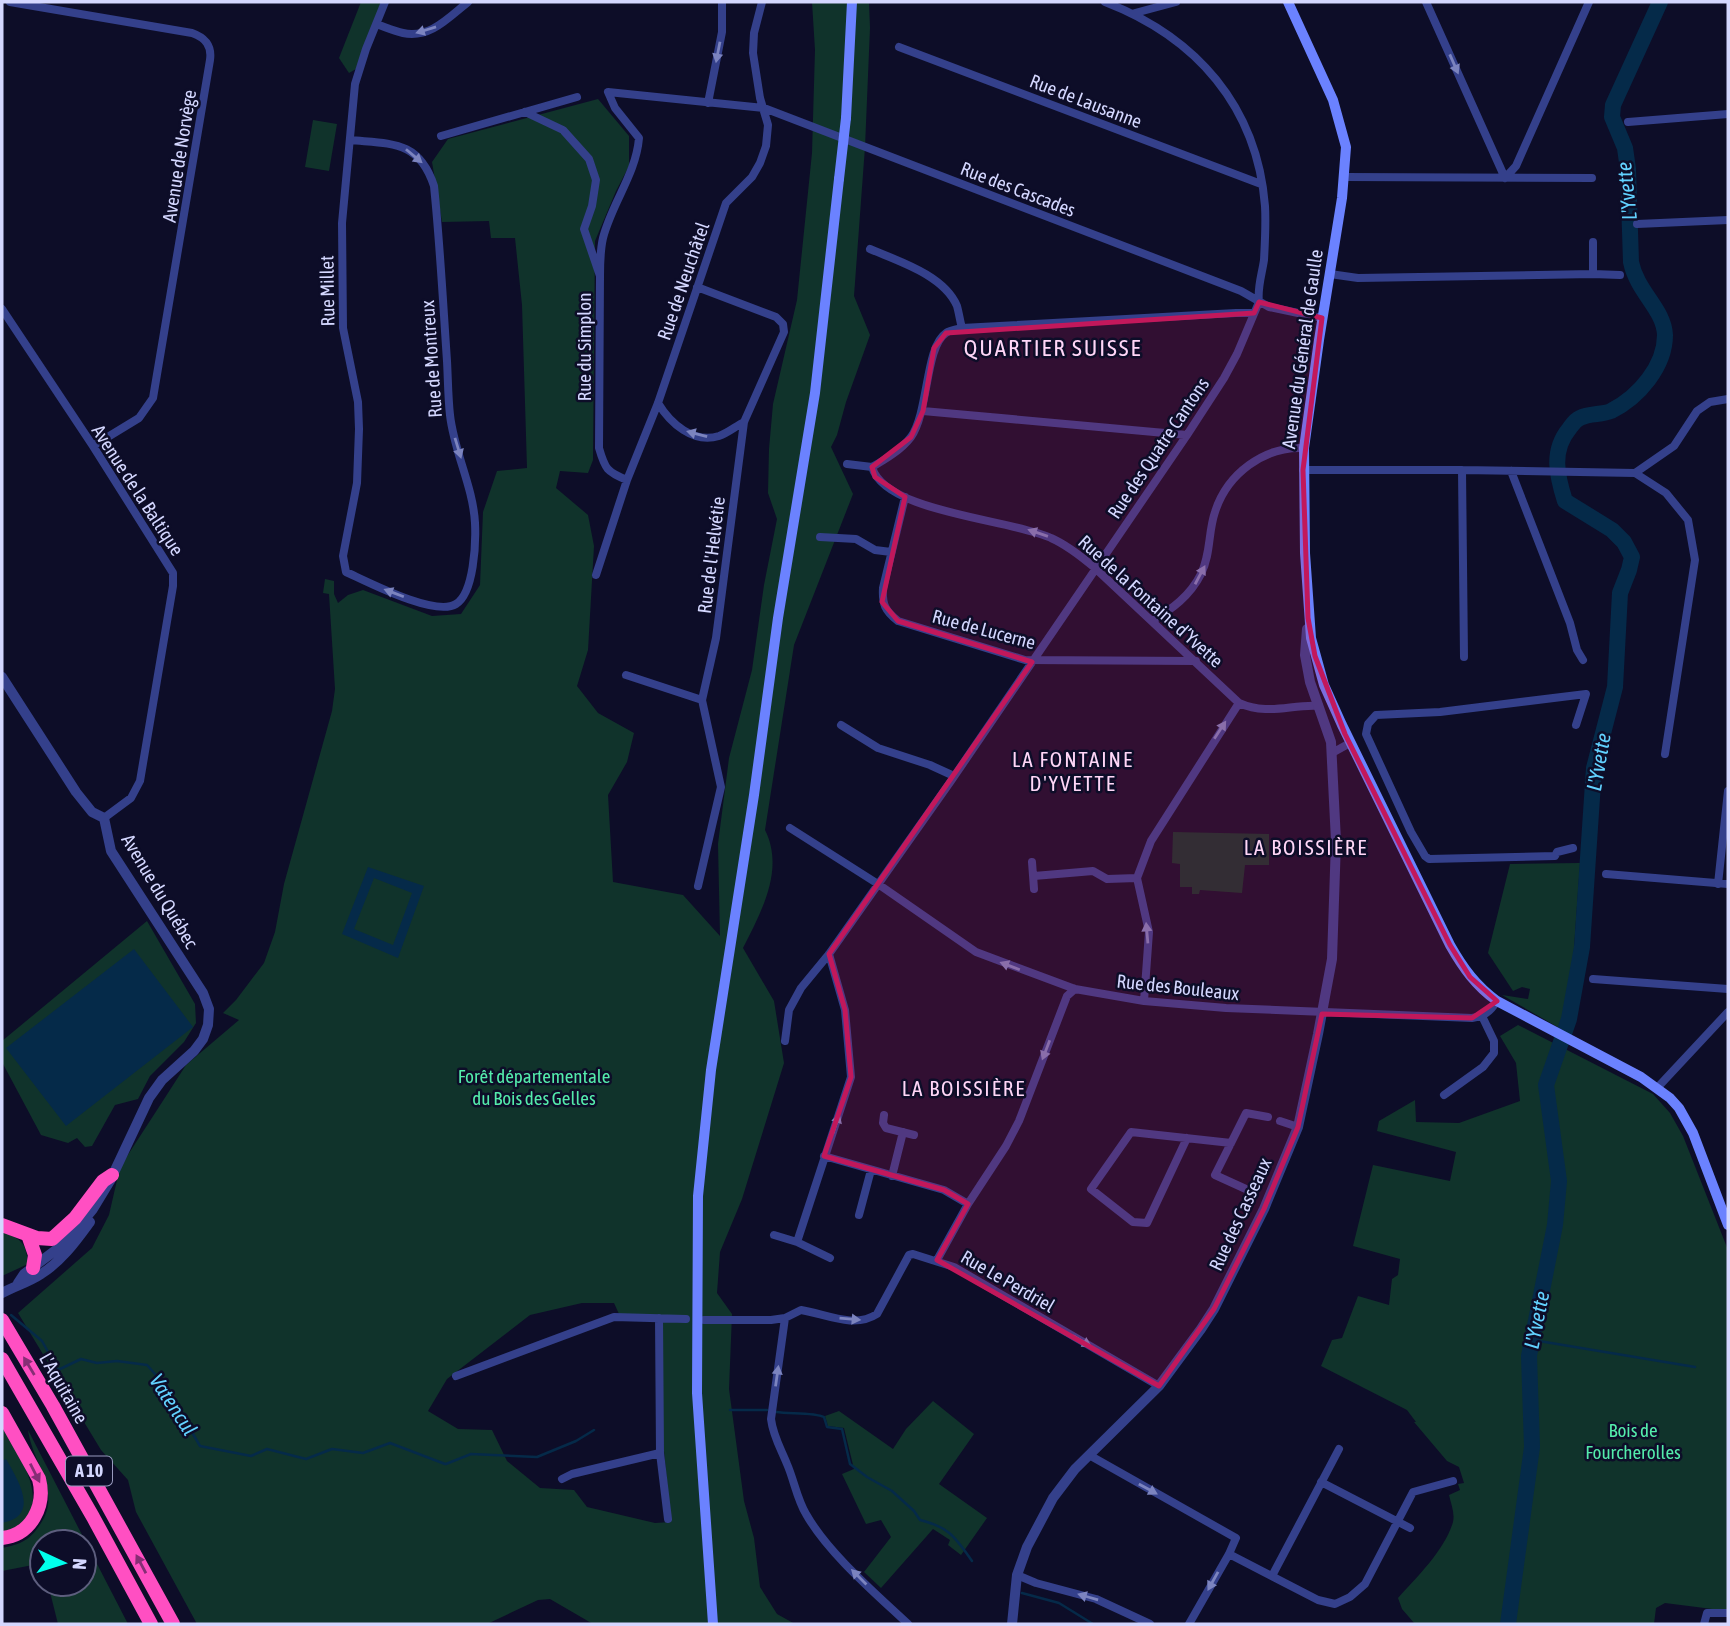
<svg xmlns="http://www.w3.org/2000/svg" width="1730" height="1626" viewBox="0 0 1730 1626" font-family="'Asap Condensed',sans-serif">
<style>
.green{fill:#10332b;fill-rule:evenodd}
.water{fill:#052a49;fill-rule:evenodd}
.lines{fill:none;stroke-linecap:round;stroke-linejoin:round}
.stream{stroke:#052a49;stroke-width:2.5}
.river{stroke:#052a49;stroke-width:16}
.minor{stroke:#34408b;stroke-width:8}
.tertiary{stroke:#34408b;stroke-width:10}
.secondary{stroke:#6b82ff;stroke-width:10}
.motorway{stroke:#ff4fc2;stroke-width:14}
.secondary-bridge{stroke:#6b82ff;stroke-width:10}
.oneway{fill:#7c84bf}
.oneway2{fill:#862e75}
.marked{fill:#c2185b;fill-opacity:0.2;stroke:#c2185b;stroke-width:5;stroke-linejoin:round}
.labels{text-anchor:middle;stroke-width:5;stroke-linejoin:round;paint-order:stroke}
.shield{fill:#0d0d28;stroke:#989abe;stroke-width:2}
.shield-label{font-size:18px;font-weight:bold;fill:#d4d7ff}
.street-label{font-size:19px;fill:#d4d7ff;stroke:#0d0d28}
.park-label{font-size:19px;fill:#54ebab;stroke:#0d0d28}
.water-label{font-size:21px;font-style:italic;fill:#62d2ff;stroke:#0d0d28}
.neighbourhood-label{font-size:21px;letter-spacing:2px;fill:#ffd6f7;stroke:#0d0d28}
.quarter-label{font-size:23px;letter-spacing:2px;fill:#ffd6f7;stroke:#0d0d28}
</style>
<rect width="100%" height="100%" fill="#0d0d28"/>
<path class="green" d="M361,2H383L356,69L349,73L339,58Z
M812,2H869L870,28L865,147L854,296L870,335L846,402L837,435L831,447L853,494L794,645L765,830C785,870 761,912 743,948L774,1001L784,1063L742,1199L720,1252L717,1293L732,1314L729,1389L744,1501L754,1538L760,1587L777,1614L795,1624H593L550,1599L538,1600L487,1624H197L136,1512L128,1480L101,1450L18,1313L92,1248L109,1215L120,1167L157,1110L186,1065L239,1020L223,1013L236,1000L264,963L275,932L284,884L332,711L335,689L329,594L323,593L325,579L334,581V594L338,603L348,595L363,590L432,616L461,614L480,585L483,512L497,471L527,468L522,305L515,238H491L489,221L442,222L432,162L448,139L598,99L629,136V166L616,191L595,241L593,460L588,473L560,471L556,488L588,515L594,546L588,650L577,686L598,713L634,733L627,762L608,795L613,882L683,895L720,936L718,844L729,758L752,670L764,585L777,519L768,493L769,449L773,404L797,300L812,153L815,50ZM582,1303H614L619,1314L663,1316V1441L671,1522L655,1523L587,1507L574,1490L540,1488L507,1461L492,1430L458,1429L428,1411L447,1379L530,1315Z
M313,120L337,124L329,171L305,167Z
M1173,832L1269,834V865H1245L1242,893L1200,890L1199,894H1192V887H1180V864L1172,863Z
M1580,863L1570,1005L1561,1029L1502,995L1528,999L1530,989L1522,987L1513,991L1488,953L1510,864Z
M147,921L195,1004L196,1023L184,1042L150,1076L138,1099L115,1105L92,1146L85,1147L77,1138L68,1143L41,1135L2,1062V1041Z
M1518,1025L1653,1094L1670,1113L1683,1136L1728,1250V1611L1665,1603L1656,1608L1654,1624H1415L1402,1609L1398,1598C1416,1578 1445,1550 1453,1522C1455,1513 1451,1504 1449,1495L1460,1490L1458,1484L1464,1483L1459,1467L1447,1461L1414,1422H1416L1407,1410L1321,1366L1332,1340L1342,1338L1358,1296L1389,1305L1392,1279L1398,1275L1400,1259L1353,1246L1373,1165L1450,1181L1456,1152L1377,1131L1379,1121L1415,1100L1416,1122L1459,1123L1520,1101L1516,1063L1500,1036Z
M2,1231C21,1240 26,1241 28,1264L2,1276Z
M933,1401L974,1434L939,1484L987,1518L961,1555L948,1545L950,1540L933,1529L881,1588L864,1572L891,1537L881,1520L866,1524L842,1474L854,1469L844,1428L828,1426L825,1416L839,1411L893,1449L906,1429Z
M2,1426C15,1450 47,1492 26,1520C21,1526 9,1530 2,1533Z
M28,1430L128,1624H58L48,1584H84V1542H42V1572L38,1564L2,1571V1548C22,1544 30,1540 41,1523C62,1491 32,1462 28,1430Z"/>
<path class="water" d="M368,867L424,886L398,958L342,934ZM374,878L412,893L393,945L354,929Z
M134,949L193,1027L66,1126L6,1048Z
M6,1459C18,1480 41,1516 2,1523V1461Z"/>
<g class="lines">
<path class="stream" d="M11,1315L42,1341L58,1370L81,1359L97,1363L117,1361L147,1365L164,1384L200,1446L251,1456L267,1449L306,1459L332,1449L363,1453L390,1443L445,1464
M1533,1340L1695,1367
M730,1410H767
M776,1412C790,1414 814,1412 824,1417L827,1427L842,1429L850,1464L867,1477L892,1491L914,1511L920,1520C949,1527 955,1537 972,1561
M446,1464L471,1454L537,1457L576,1441L594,1430
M1022,1593L1059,1603L1093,1624"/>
<path class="river" d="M1508,1624L1532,1447L1529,1356L1555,1225L1559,1181L1546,1085L1569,1019L1582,947L1594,768L1615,687L1620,593L1629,570L1632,557L1624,542L1612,530L1565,501C1557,476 1551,451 1569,429C1572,425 1575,420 1580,418C1589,413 1602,415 1611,411C1639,397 1665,366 1665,335C1664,309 1637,292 1631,262L1628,169L1625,148L1612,117L1613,105L1660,2"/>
<path class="minor" d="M10,2L192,33C206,38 212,46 210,60L153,398L139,418L93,446
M1426,2L1505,178
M1135,13L1176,2
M376,24C385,27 394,31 403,33C430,39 449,17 468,2
M899,47L1261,184
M708,103L722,32V2
M525,112L563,130L589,159L596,180L592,206L584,229L600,276L599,448C605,469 607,472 627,480
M1628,122L1728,114
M441,136L577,97
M350,140C391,144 419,140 434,186C440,244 443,303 447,361C448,379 448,397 450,415C454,452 473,486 475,523C476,543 474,593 456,604C435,617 368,582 346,572L343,556L357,483L359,429L358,402L343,328L342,223L355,84L366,49L385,2
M1345,177L1592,178
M1505,178L1516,166L1589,2
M1637,224L1728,220
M870,249C898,261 944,275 957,306C959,313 960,321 962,328
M1330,274L1358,278L1593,274V242
M1593,274L1620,275
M600,276C600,263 600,251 603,238C612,203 636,174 639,138L615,108L608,92L764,108L1241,291L1269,307L1322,318
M697,287L776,317L783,324L784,332L744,422L716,638L702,700L721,787L698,886
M2,309L93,446L173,573V586L140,781L131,798L104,818
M658,403C670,423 693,444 719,436C728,433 736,426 744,422
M923,411L1187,435
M847,464L872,467C885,513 1011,519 1051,538C1067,545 1082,557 1095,568L1239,703C1268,716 1291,704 1319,706
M872,467C886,459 901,450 911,437C929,411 925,347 946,333C950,330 957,329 962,328L1236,313H1254
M1303,470H1462L1635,473L1674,446L1697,411L1710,402L1728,399
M1462,470L1464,657
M1511,471L1570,623L1577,650L1583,660
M1635,473L1666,493L1688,520L1695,560L1665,754
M905,497L883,588C882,604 885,611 898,621L1025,660L1196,661
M820,537L856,539L875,550L891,552
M596,575L627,480L658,403L726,203L752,177L760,163L766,146L768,125L760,98L753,53L754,33L762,2
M1152,621C1172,609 1190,596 1201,574C1211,554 1208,532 1215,512C1227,474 1264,446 1304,448
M626,675L702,700
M841,725L878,748L930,765L954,776
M1332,753L1350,743
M790,828L878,884L976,952L1075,989L1144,1001L1226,1008L1472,1018C1484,1016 1490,1012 1497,1001
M1573,848L1557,852L1555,856L1429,859L1425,856L1411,832L1366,734L1368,724L1376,715L1440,712L1586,694L1576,725
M1032,862L1034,889
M1606,874L1728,884
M1034,876L1093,871L1107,879L1137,878
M1718,884L1728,791
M1593,979L1728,989
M1144,1001L1149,932L1137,878L1151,841L1239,703
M785,1041L789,1010L801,988L829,954L951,781L1187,435L1224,378L1237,354L1259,302C1257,288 1262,274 1264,260C1265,242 1266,223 1265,206C1257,106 1196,37 1105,2
M1658,1087L1728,1012
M1444,1095L1483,1067L1494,1053V1041L1482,1016
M884,1115L883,1123L886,1128L914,1135
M1280,1121L1298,1127
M1187,1138L1147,1223L1133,1222L1091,1189L1131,1132L1231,1143
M824,1156L944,1190L968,1204
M892,1176L903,1132
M1248,1190L1215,1175L1246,1113L1268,1117
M859,1215L871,1170
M774,1235L797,1242L830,1258
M797,1242L851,1077L845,1010L829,954
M937,1260L968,1204L1006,1146L1019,1121L1067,996L1075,989
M659,1318L660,1453L668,1519
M785,1318L771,1419C773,1436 781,1449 787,1464C794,1480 797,1499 806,1514C828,1553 875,1593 908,1624
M704,1320H771L785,1318L801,1310C826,1314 854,1329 877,1314L909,1255L913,1254L954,1267L1159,1386
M456,1376L614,1317L686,1319
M1089,1455L1236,1538L1229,1554L1189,1624
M562,1479L572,1474L660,1453
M1321,1482L1410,1528
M1229,1554L1318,1600L1335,1604L1350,1597L1365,1584L1413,1492L1453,1481
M1017,1575L1036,1583L1096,1599L1150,1624
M1272,1576L1339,1449
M1704,1624L1707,1613H1728"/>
<path class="tertiary" d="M2,677L76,792L92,812L104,818L111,851L203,993L209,1009L208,1025L203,1039L194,1051L162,1080L149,1098L110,1181L93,1209L65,1243L24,1274L18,1283
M2,1293C15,1286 29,1282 41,1274C62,1261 76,1241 90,1222
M1012,1624L1017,1575L1027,1547L1053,1498L1075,1469L1159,1386L1201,1329L1214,1309L1264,1209L1298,1127L1318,1034L1332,959L1336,841L1331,742L1310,682L1305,655L1307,629"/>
<path class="secondary" d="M1288,2L1333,100L1346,147L1342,198L1319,340L1304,448L1305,553L1311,638L1324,685L1342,725L1450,945C1463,968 1476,986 1497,1001L1641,1077L1670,1098L1679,1108L1693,1133L1728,1225
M846,118L852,2
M713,1624L697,1393L698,1196L711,1070L754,795L778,618L815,393L839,179"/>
<path class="motorway" d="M2,1225L37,1238L52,1239L75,1218L103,1181L112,1175
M28,1235L35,1255L33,1268
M2,1320L53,1406L173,1624
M2,1359L93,1517L151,1624
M2,1413L39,1479C46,1506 31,1535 2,1538"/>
<path class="secondary-bridge" d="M839,179L846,118"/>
</g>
<defs><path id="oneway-solid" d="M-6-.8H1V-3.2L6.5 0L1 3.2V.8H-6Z" transform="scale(1.75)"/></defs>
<g class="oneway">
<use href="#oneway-solid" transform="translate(426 30) rotate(163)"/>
<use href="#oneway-solid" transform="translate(718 52) rotate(101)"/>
<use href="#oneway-solid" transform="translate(1454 64) rotate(66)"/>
<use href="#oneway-solid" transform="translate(414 156) rotate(40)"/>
<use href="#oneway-solid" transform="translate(697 434) rotate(-165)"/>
<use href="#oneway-solid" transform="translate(458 448) rotate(73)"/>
<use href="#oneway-solid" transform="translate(1038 533) rotate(-161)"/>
<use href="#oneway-solid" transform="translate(1200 575) rotate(-62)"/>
<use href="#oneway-solid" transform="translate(394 593) rotate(-159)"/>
<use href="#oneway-solid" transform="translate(1220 730) rotate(-57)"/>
<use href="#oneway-solid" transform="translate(1147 933) rotate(-95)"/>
<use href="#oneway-solid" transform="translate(1010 966) rotate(-159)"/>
<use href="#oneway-solid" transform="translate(1046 1050) rotate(111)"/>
<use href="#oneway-solid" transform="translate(836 1124) rotate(-71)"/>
<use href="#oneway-solid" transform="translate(850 1319) rotate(5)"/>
<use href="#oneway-solid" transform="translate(1082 1341) rotate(30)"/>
<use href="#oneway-solid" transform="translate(777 1376) rotate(-82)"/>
<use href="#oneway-solid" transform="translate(1148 1489) rotate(29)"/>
<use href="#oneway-solid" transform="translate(859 1577) rotate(-135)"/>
<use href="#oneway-solid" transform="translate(1213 1581) rotate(119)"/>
<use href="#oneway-solid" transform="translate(1088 1597) rotate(-164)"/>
</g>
<g class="oneway2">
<use href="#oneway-solid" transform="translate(29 1366) rotate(-121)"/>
<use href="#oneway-solid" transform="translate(35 1473) rotate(63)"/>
<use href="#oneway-solid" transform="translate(141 1564) rotate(-118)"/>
</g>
<path class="marked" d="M1259,302L1322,318L1303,470L1308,618L1315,656L1345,734L1450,945L1470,977L1497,1001L1472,1018L1322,1014L1298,1127L1264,1209L1214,1309L1159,1386L937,1260L968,1204L944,1190L824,1156L851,1077L845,1010L829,954L1032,662L898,621L882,602L905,497L875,477L872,467L911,437L923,411L934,348L946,333L1254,313Z"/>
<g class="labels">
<rect class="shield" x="66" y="1456.5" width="46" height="29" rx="5"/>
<g class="shield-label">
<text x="89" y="1477">A 10</text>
</g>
<g class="street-label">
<text transform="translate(1086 101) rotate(21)" y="7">Rue de Lausanne</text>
<text transform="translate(179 156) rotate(-81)" y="7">Avenue de Norvège</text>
<text transform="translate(1018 189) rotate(21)" y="7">Rue des Cascades</text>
<text transform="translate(683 281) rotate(-71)" y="7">Rue de Neuchâtel</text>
<text transform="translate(327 291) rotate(-91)" y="7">Rue Millet</text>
<text transform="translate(584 347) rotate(-90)" y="7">Rue du Simplon</text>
<text transform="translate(1302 349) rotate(-82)" y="7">Avenue du Général de Gaulle</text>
<text transform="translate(431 359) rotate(-94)" y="7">Rue de Montreux</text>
<text transform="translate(1158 448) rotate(-56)" y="7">Rue des Quatre Cantons</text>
<text transform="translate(138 490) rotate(57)" y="7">Avenue de la Baltique</text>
<text transform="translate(711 555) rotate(-83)" y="7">Rue de l'Helvétie</text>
<text transform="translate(1151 601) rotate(42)" y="7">Rue de la Fontaine d’Yvette</text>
<text transform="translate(984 629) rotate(15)" y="7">Rue de Lucerne</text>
<text transform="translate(160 891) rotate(59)" y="7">Avenue du Québec</text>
<text transform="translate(1178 987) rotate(6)" y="7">Rue des Bouleaux</text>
<text transform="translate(1240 1214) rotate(-65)" y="7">Rue des Casseaux</text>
<text transform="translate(1008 1281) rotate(30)" y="7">Rue Le Perdriel</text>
<text transform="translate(64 1388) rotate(60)" y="7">L'Aquitaine</text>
</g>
<g class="park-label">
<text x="534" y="1083">Forêt départementale<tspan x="534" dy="22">du Bois des Gelles</tspan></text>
<text x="1633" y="1437">Bois de<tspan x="1633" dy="22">Fourcherolles</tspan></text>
</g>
<g class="water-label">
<text transform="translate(1627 191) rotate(-96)" y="7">L'Yvette</text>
<text transform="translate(1599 762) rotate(-80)" y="7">L'Yvette</text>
<text transform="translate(1537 1320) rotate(-79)" y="7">L'Yvette</text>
<text transform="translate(173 1405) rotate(57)" y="7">Vatencul</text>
</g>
<g class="neighbourhood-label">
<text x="1073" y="767">LA FONTAINE<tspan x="1073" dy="24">D'YVETTE</tspan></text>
<text x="1306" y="855">LA BOISSIÈRE</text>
<text x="964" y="1096">LA BOISSIÈRE</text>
</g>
<g class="quarter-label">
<text x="1053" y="356">QUARTIER SUISSE</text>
</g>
</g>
<rect width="1730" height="1626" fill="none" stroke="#d4d7ff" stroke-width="7"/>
<g transform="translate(63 1563) rotate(94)"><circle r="33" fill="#0d0d28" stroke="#5d5e7e" stroke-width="2"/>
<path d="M0-5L12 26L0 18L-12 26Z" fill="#00ffec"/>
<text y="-10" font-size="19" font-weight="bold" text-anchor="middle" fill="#d4d7ff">N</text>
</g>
</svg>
